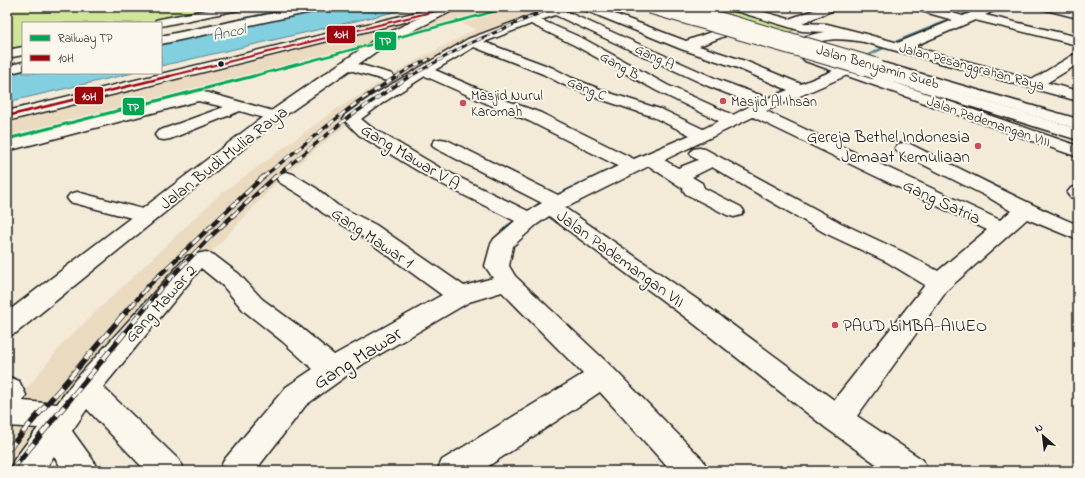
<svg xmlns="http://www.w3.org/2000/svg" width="1085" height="478" viewBox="0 0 1085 478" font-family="'Indie Flower',sans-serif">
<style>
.built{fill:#eadbc0}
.green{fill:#cfe59a;stroke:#76805b}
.water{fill:#81cfdf;stroke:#598791}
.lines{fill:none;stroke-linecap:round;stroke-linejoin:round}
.stream{fill:#598791;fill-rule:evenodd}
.minor-casing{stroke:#1c1c1c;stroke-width:3}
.tertiary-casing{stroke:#1c1c1c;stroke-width:3}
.secondary-casing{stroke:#1c1c1c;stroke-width:3}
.primary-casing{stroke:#1c1c1c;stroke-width:3}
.trunk-casing{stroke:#1c1c1c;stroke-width:3}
.motorway-casing{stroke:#1c1c1c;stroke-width:3}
.minor{fill:#fbf7ec;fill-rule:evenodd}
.tertiary{fill:#fbf7ec;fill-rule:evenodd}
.secondary{fill:#fbf7ec;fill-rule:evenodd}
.primary{fill:#fbf7ec;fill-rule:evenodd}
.trunk{fill:#fbf7ec;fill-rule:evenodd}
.motorway{fill:#fbf7ec;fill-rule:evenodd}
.rail-far3-casing{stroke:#1c1c1c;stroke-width:3}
.rail-far2-casing{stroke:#1c1c1c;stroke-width:3.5}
.rail-far1-casing{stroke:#1c1c1c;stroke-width:4.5}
.rail-casing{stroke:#1c1c1c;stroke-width:5.5}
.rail-far3{stroke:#fbf7ec;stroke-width:2;stroke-dasharray:5.5;stroke-linecap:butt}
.rail-far2{stroke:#fbf7ec;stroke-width:2.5;stroke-dasharray:7;stroke-linecap:butt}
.rail-far1{stroke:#fbf7ec;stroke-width:3;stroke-dasharray:9;stroke-linecap:butt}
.rail{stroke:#fbf7ec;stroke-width:4;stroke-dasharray:12;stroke-linecap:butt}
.primary-bridge-casing{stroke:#1c1c1c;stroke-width:15;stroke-linecap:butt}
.motorway-bridge-casing{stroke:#1c1c1c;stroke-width:15;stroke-linecap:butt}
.primary-bridge{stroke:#fbf7ec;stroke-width:13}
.motorway-bridge{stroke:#fbf7ec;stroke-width:13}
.bus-1-far1-casing{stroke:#fbf7ec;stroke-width:4}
.bus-1-casing{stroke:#fbf7ec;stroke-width:5}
.bus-1-far1{stroke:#9c050c;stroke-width:2}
.bus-1{stroke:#9c050c;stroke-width:2.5}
.rail-1-far1-casing{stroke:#fbf7ec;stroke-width:4.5}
.rail-1-casing{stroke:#fbf7ec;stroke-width:5.5}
.rail-1-far1{stroke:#00a651;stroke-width:2.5}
.rail-1{stroke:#00a651;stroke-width:3}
.bus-dot{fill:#1c1c1c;stroke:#fbf7ec;stroke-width:1.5}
.poi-dot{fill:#d1495b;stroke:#fbf7ec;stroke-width:1.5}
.labels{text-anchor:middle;stroke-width:4;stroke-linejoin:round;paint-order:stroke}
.far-street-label{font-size:14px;fill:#1c1c1c;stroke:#fbf7ec}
.far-poi-label{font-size:14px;fill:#1c1c1c;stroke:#fbf7ec;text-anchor:start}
.far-water-label{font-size:15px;font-style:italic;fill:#3f5b60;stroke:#fbf7ec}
.poi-label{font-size:17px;fill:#1c1c1c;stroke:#fbf7ec;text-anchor:end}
.street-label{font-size:17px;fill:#1c1c1c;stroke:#fbf7ec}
.near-street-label{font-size:20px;fill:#1c1c1c;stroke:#fbf7ec}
.line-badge{stroke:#fbf7ec;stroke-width:1.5}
.badge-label{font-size:11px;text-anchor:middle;font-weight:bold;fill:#fff}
</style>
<rect width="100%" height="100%" fill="#f3ead8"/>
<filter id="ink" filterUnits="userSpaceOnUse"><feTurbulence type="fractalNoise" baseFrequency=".025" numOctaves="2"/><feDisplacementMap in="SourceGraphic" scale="8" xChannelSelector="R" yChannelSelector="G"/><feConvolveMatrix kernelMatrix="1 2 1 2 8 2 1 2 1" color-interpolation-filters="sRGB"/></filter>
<g filter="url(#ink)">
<path class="built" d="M452,7H562L424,68L374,102L281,178L85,387L20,471H7V414L63,343L218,196L335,110L419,59L476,29L459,22L305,64L7,142V116Z"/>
<path class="green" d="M7,7H238L160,23H23V51L7,54Z
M676,7H730L799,27L788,33Z"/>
<path class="water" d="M295,7H416L161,66V35Z
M23,64V73H133L7,102V67Z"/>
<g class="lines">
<path class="stream" d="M979,7H984L901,41L861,60L857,59L899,39Z
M839,66L843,67L819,79L815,78Z
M619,164L621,165V167L543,204L529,214L527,215L524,213L539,202Z
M519,217L522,219L521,220L510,227L503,236H499L498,234L506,225Z"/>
<defs>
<path id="minor" d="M554,7H571L565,11L719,80L768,98L788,90L735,67L681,49L582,9L580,7H596L686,41L722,28H730L732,31L730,34L699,46L745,61L801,84L842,67L847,66L852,67L854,70L852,73L766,111L1000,220L1011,211L988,197L898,152L895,148L898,144L904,143L910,144C966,171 1021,201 1078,225V240L1027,219L948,289L857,416L923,460L928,471H886L826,428L693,323L549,216L536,225L513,246L509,266L515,276L613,368L703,460L708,471H671L600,392L481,471H437L442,460L583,374L502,292L469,302L363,364L306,405L255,471H219L224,460L286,387L313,369L282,341L244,311L223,286L201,268L103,387L179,460L184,471H146L87,409L72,431L93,460L98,471H63L54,456L44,471H9L14,460L38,428L7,426V376L19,381L26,395L23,401L57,404L75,380L187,256L206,252L214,255L239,274L262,299L300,327L334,355L442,295L360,235L323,213L302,196L279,182L276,178L279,174L286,172L293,174L316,188L337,205L376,225L464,286L493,278L485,266L491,244L494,239L515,221L428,177L359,135L343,119L345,115L372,96L468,39ZM555,15L708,86L754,104L733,115L667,85L584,39L541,20ZM531,24L574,45L657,91L719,121L703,129L663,110L610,93L572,78L553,68L484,42ZM474,47L543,74L562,84L600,99L651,116L690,135L634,159L541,113L502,99L435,70ZM425,76L490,105L529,121L618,166L558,195L447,140L441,139L435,140L432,144L435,148L542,203L528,211L442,169L371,127L361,119L384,102ZM753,117L987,230L938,271L903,252L841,223L705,149L699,148L693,149L690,153L693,157L698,160L678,168L664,160ZM649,166L684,189L683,190L686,194L727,215L734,217L741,215L744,211L741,207L704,188L702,183L692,177L712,167L825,233L887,262L925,285L834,400L711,309L565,208Z
M727,7H746L789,19L822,7H838L836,9L802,23L827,24L870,35L871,38L870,41L865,42L827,32L802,31L729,9Z
M912,7H931L963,16L984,7H1000L998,9L985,15L1078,37V42L1073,44L975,20L905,50H895L893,47L895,44L953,20L914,9Z
M1040,7H1062L1078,10V18L1042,9Z
M1078,54V64L1040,87L1035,89L1030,87L1027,84L1030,81L1073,55Z
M348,61L392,74L394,77L392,80L387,81L343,68L341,65L343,62Z
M198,91L209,93L280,113L282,116L280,119L274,121L240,111L170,139L164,140L158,139L155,135L158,131L224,107L198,101L7,151V141Z
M1078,186V199L1070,197L1067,193L1071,188Z
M77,192L154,212L157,216L154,220L147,222L70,202L67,198L70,194Z"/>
<path id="tertiary" d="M443,7H458L456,9L387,44L280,119L16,333L7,336V312L268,113L377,38Z"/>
<path id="secondary" d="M221,7H244L242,9L238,10L161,26V23H154L156,20L160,19Z
M831,31L865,34L1078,91V101L864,42C845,39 825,36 807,47L815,55L1078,146V157L805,61L792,46C800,35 819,33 831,31Z
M23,47V55L7,58V50Z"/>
<path id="primary" d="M877,61L1078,119V129L872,68L870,65L872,62Z"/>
<path id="trunk" d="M438,7H458L456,9L7,121V111Z"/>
<path id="motorway" d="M304,7H327L325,9L321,10L161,44V36Z
M23,62V70L7,74V66Z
M875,68L1078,129V140L870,75L868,72L870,69Z"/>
</defs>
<use href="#minor" class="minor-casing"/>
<use href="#tertiary" class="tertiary-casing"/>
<use href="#secondary" class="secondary-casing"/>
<use href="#primary" class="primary-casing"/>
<use href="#trunk" class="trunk-casing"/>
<use href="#motorway" class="motorway-casing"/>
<use href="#minor" class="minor"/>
<use href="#tertiary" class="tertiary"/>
<use href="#secondary" class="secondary"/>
<use href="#primary" class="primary"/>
<use href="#trunk" class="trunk"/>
<use href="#motorway" class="motorway"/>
<defs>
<path id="rail-far3" d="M396,77L408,69L429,59
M409,77L468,44L554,7"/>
<path id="rail-far2" d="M263,177L356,103L397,76
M275,177L350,116L410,76"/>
<path id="rail-far1" d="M130,308L149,285L264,176
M145,308L160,289L212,235L276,176"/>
<path id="rail" d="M7,451L130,307
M11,471L146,307"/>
</defs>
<use href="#rail-far3" class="rail-far3-casing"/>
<use href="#rail-far2" class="rail-far2-casing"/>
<use href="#rail-far1" class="rail-far1-casing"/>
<use href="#rail" class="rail-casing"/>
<use href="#rail-far3" class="rail-far3"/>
<use href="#rail-far2" class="rail-far2"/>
<use href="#rail-far1" class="rail-far1"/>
<use href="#rail" class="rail"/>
<defs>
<path id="primary-bridge" d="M679,7L877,65"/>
<path id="motorway-bridge" d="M650,7L875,72"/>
</defs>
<use href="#primary-bridge" class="primary-bridge-casing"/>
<use href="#motorway-bridge" class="motorway-bridge-casing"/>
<use href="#primary-bridge" class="primary-bridge"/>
<use href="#motorway-bridge" class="motorway-bridge"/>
<defs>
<path id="bus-1-far1" d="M166,77L452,7"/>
<path id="bus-1" d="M7,116L170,76"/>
</defs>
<use href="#bus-1-far1" class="bus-1-far1-casing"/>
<use href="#bus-1" class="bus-1-casing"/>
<use href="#bus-1-far1" class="bus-1-far1"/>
<use href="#bus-1" class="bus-1"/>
<defs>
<path id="rail-1-far1" d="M250,77L511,7"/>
<path id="rail-1" d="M7,139L254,76"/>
</defs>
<use href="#rail-1-far1" class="rail-1-far1-casing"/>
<use href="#rail-1" class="rail-1-casing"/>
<use href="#rail-1-far1" class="rail-1-far1"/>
<use href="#rail-1" class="rail-1"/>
</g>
</g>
<circle class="bus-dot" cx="221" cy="64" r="3.5"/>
<g class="poi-dot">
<circle cx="723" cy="101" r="4"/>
<circle cx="463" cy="103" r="4"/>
<circle cx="978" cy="146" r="4"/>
<circle cx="835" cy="325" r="4"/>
</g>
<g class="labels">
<g class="far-street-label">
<text transform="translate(655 56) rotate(25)" y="5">Gang A</text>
<text transform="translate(620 65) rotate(29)" y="5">Gang B</text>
<text transform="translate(878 66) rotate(16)" y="5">Jalan Benyamin Sueb</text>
<text transform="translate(972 66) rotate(15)" y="5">Jalan Pesanggrahan Raya</text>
<text transform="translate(587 88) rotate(22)" y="5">Gang C</text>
<text transform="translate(989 121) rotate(19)" y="5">Jalan Pademangan VIII</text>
</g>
<g class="far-poi-label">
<text x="471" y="100">Masjid Nurul<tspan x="471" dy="16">Karomah</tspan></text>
<text x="731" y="106">Masjid Al Ihsan</text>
</g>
<g class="far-water-label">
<text transform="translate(229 32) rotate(-12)" y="5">Ancol</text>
</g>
<g class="poi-label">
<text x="970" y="142">Gereja Bethel Indonesia<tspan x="970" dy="20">Jemaat Kemuliaan</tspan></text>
<text x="843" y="331" text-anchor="start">PAUD biMBA-AIUEO</text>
</g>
<g class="street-label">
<text transform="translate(411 156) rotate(31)" y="6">Gang Mawar V A</text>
<text transform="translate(223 157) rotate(-38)" y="6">Jalan Budi Mulia Raya</text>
<text transform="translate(942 201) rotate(25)" y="6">Gang Satria</text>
<text transform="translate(373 237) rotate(34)" y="6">Gang Mawar 1</text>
<text transform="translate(621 258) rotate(36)" y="6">Jalan Pademangan VII</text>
<text transform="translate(160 303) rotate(-48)" y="6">Gang Mawar 2</text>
</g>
<g class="near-street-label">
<text transform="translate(357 357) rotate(-32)" y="7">Gang Mawar</text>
</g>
</g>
<g class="line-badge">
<rect x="326" y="25" width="30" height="19" rx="4" fill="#9c050c"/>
<rect x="374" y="31" width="23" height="20" rx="4" fill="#00a651"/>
<rect x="74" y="86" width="30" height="19" rx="4" fill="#9c050c"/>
<rect x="122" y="97" width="23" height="19" rx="4" fill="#00a651"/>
</g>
<g class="badge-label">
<text x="341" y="38">10H</text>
<text x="385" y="45">TP</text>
<text x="89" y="100">10H</text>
<text x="133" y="111">TP</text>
</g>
<rect width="1085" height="478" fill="none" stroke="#fbf7ec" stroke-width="24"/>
<rect x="12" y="12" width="1061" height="454" fill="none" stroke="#1c1c1c" stroke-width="1.5" filter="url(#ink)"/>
<rect x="22" y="22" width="140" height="52" fill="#fbf7ec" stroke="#a29f99"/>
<rect x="30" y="35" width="20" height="6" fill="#00a651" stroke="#a29f99"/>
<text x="58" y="42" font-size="12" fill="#1c1c1c">Railway TP</text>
<rect x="30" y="55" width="20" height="6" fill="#9c050c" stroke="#a29f99"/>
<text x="58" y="62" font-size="12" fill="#1c1c1c">10H</text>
<g transform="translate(1043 436) rotate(332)" stroke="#fbf7ec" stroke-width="3" paint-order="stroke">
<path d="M0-3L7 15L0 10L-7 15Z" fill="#1c1c1c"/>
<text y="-6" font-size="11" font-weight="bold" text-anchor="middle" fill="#1c1c1c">N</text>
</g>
</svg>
